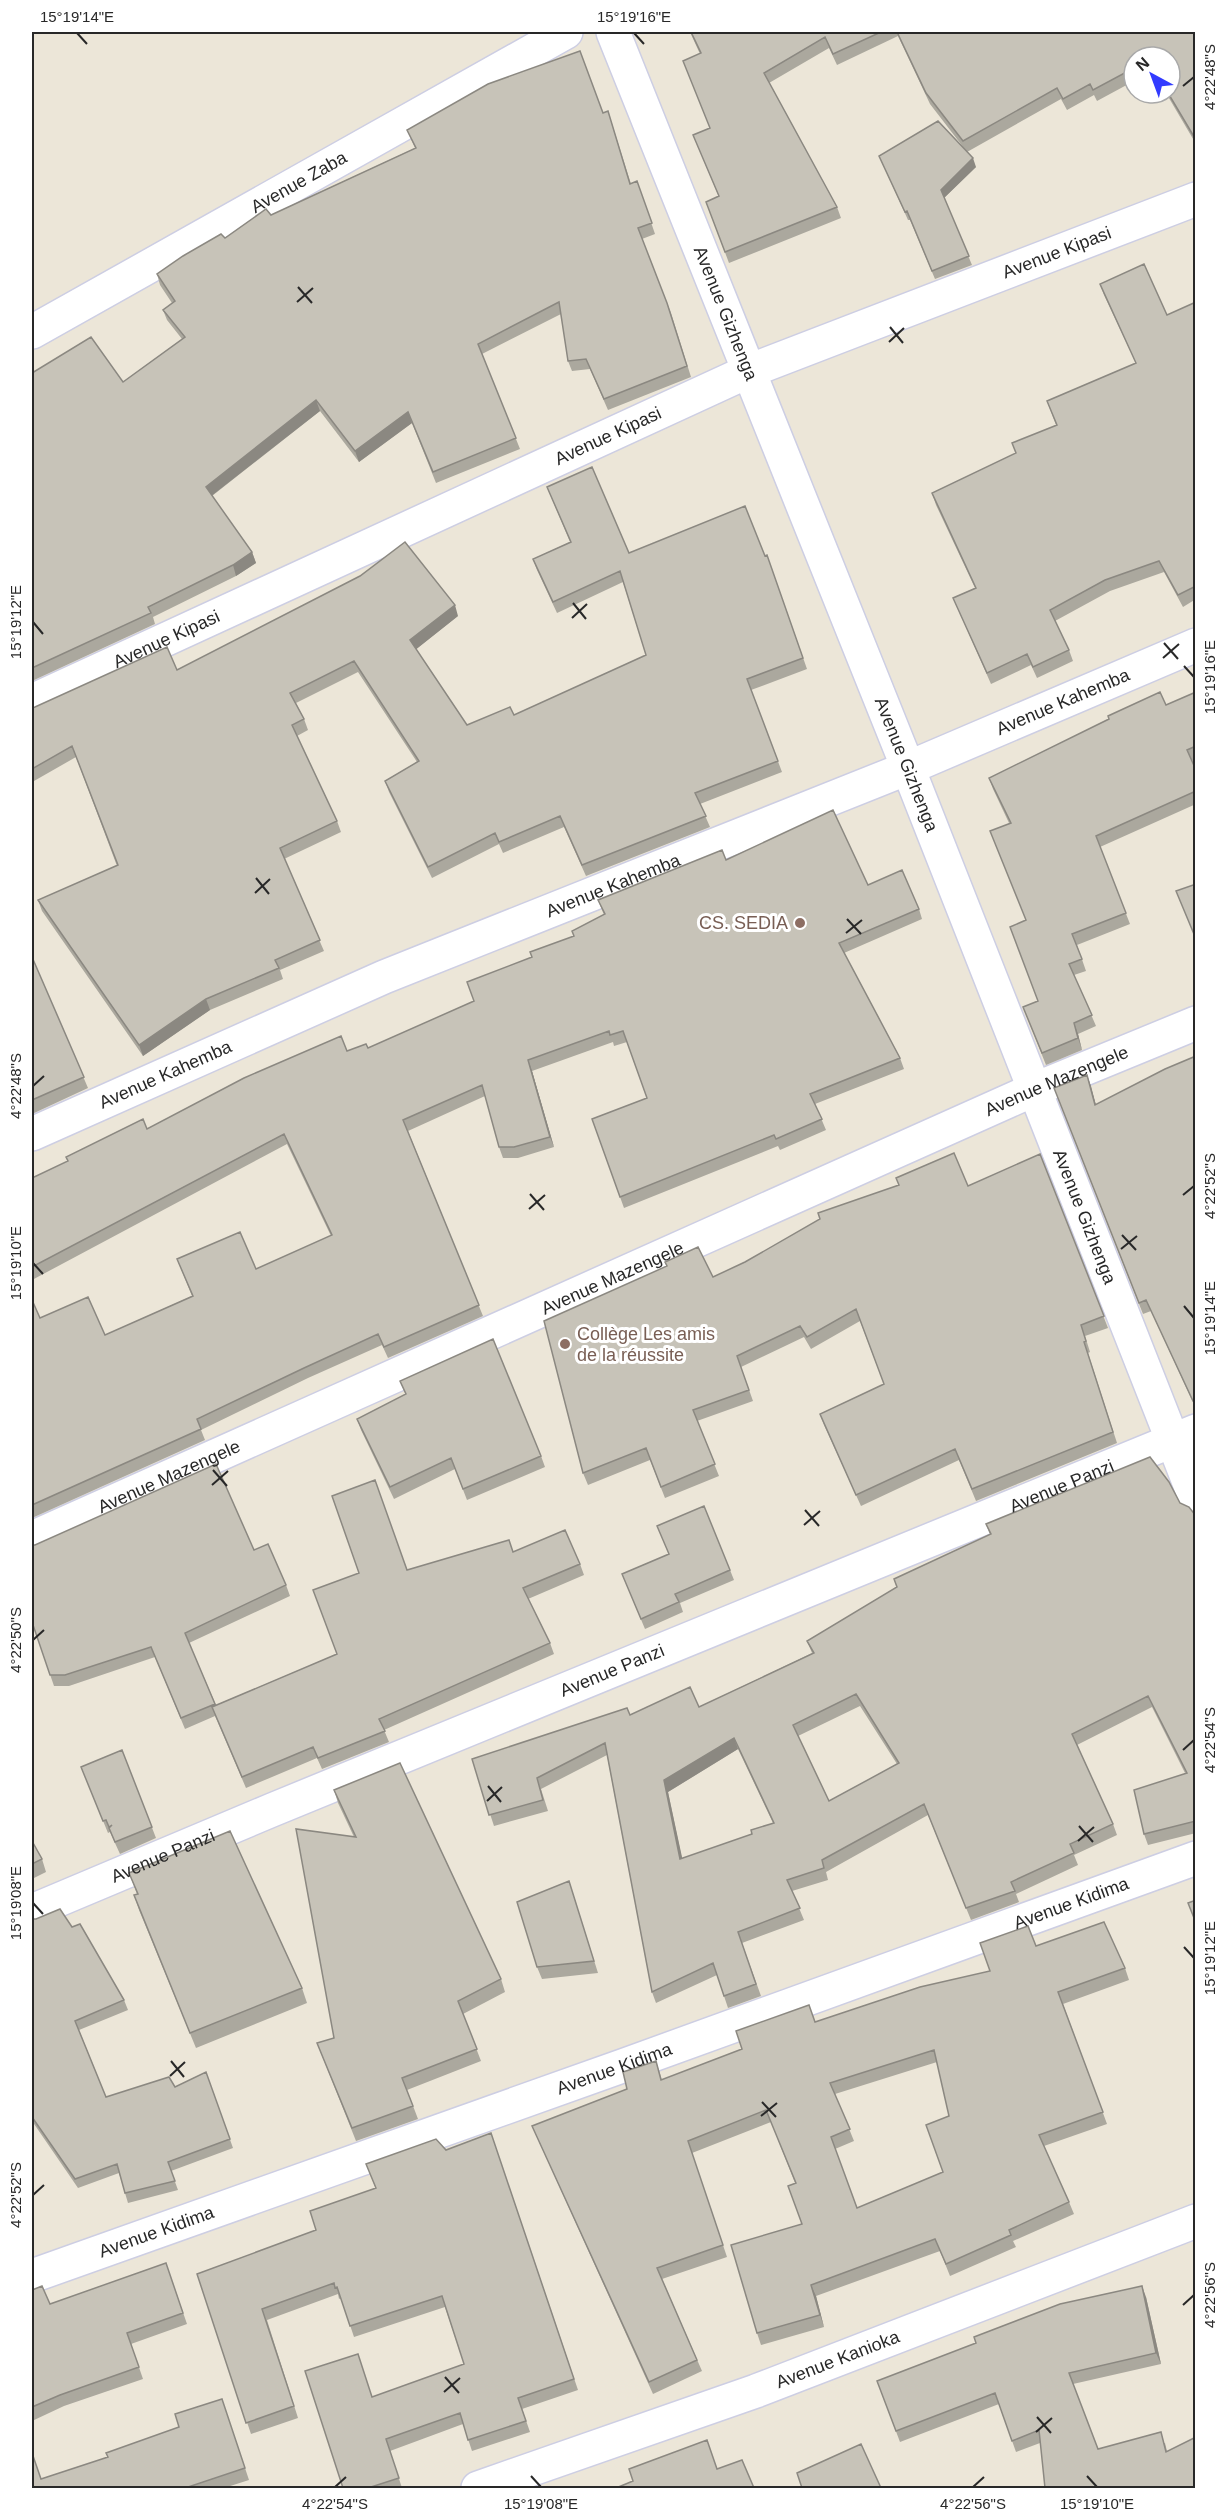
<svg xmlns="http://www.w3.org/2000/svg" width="1227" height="2520" viewBox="0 0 1227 2520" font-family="Helvetica,sans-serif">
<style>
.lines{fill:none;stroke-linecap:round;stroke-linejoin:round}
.street-casing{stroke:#cdcee3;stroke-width:36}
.street{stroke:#fff;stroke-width:33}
.wall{fill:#aba89e;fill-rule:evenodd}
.shaded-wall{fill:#8b8881}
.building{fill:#c7c3b8;stroke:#8b8881;stroke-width:1.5;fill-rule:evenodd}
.ticks{fill:none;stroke:#282828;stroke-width:2}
.education-dot{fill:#8d6e63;stroke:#fff;stroke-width:2}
.labels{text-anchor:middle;stroke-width:6;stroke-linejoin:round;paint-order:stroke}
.street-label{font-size:18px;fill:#282828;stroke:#fff}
.education-label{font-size:18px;fill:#785e54;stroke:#fff;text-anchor:end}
.neatline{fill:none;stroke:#282828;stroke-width:2}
.ticks-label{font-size:15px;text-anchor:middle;fill:#282828}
</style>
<rect width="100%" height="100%" fill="#ece6d8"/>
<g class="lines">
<defs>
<g id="street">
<path id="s1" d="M613,32L908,768L1196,1500"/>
<path id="s2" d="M32,332L566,32"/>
<path id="s3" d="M32,701L749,371L1196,199"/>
<path id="s4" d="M32,1134L384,977L908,768L1196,645"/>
<path id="s5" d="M32,1538L1033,1090L1196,1023"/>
<path id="s6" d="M32,1911L272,1810L1196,1431"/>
<path id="s7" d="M32,2276L625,2065L1196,1858"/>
<path id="s8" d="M478,2488L756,2391L1196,2221"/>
</g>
</defs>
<use href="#street" class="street-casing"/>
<use href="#street" class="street"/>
</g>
<path class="wall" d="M690,32H1196V144L1166,93H1170V57H1134V81L1097,101L1094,95L1067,110L1061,99L967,152L930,104L898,36L837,65L829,48L769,83L837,207L841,218L729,263L706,202L719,197L693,135L710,128L700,54Z
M608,111L631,184L637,181L655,234L642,239L671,313L691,377L608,410L590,369L572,371L568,361L561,314L482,354L520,449L436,483L412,423L359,462L320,411L212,496L252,552L256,563L236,576L153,617L155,624L32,681V373L123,382L182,339L167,320L163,310L172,303L160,285L157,274L271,215L415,148L407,130L603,113Z
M879,156L976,167L944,198L972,265L935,279L910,220H908Z
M1100,284L1167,315L1196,302V599L1183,607L1164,572L1110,591L1055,621L1069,650L1073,661L1037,678L1031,665L991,684L958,609L953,598L975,588L936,505L932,493L1016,453L1056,425L1047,401L1136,363L1104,295Z
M547,487L629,553L767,555L807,669L751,690L782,772L700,804L710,827L586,876L564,827L503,853L499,844L432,878L389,792L385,781L417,762L358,672L296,703L304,719L308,730L297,736L337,821L341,832L284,859L324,951L280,970L283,979L210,1010L143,1056L42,911L38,900L117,866L76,757L34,781L32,777V708L177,670L458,616L416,649L467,725L514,715L646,655L623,582L557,613L537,570L533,559L570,542Z
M1196,692V760L1191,761L1196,770V804L1100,847L1130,924L1077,945L1086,971L1074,975L1096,1026L1078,1034L1082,1050L1046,1065L1023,1007L1038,1001L1026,920L1009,823L993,789L989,778L1166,705Z
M726,860L868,885L919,909L922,919L844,953L900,1058L904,1069L815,1104L826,1130L780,1150L778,1146L624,1208L592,1119L647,1098L627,1042L614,1046L613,1042L532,1071L554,1147L518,1158H503L499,1147L485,1096L408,1131L483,1316L388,1358L382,1345L308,1378L201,1430L205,1440L32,1518V1300L40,1318L105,1335L192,1296L177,1259L256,1269L331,1236L287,1144L32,1280V1178L147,1129L347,1051L368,1048L474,1001L532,957L574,936L604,915L598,900Z
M32,862L34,869L32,870Z
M32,957L88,1088L32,1114Z
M1196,1056V1409L1151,1311L1143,1314L1054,1088L1087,1075L1096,1105Z
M1040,1154L1108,1328L1085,1336L1090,1352L1088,1353L1117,1443L976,1501L959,1460L861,1506L824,1425L820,1414L884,1384L860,1321L811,1349L804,1337L741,1367L753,1401L697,1421L719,1476L665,1498L650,1460L588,1485L583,1473L713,1277L968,1186Z
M400,1381L541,1456L545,1467L467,1500L455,1469L394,1499L361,1430L357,1419L406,1395Z
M1180,1503L1196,1516V1833L1148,1845L1144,1834L1185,1773L1152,1707L1077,1745L1113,1824L1117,1835L1074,1855L1078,1865L1016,1894L1019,1902L971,1920L928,1815L826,1872L828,1880L792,1891L804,1920L742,1943L761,1996L728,2008L717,1975L656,2003L652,1992L607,1755L541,1789L548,1811L494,1826L472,1759L630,1715L699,1707L812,1653L807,1641L897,1588L894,1579L990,1535L986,1524ZM860,1706L897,1764L829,1801L798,1736ZM738,1749L773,1823L752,1834L682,1859L668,1792Z
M657,1526L730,1570L734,1580L680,1603L683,1612L645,1629L622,1574L669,1554Z
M254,1550L286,1585L290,1596L189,1643L216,1705L337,1654L407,1570L513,1552L580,1564L584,1575L528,1599L550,1643L554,1654L384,1730L389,1742L322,1769L317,1758L246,1788L215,1716L185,1729L155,1657L69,1686H54L32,1622Z
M122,1750L156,1838L120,1854L110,1832L108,1833L81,1767Z
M334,1790L501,1979L505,1992L463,2014L481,2061L407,2090L418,2119L356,2141L317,2043L334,2038L354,1837L338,1803Z
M32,1841L42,1859L46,1872L32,1879Z
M129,1873L302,1988L307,2003L196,2048L139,1910L134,1895L137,1894Z
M569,1881L598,1973L542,1979L537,1967Z
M32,1919L72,1927L124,2000L128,2010L79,2030L106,2097L175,2087L206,2072L233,2148L171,2171L178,2190L128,2203L119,2173L78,2188L32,2121Z
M1036,1946L1125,1968L1129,1980L1063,2004L1107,2124L1044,2146L1069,2202L1074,2214L1013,2241L1016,2247L950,2276L940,2251L816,2296L824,2327L761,2345L757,2333L802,2224L795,2183L771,2122L692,2153L727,2257L662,2279L702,2371L653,2394L537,2137L532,2126L627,2089L656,2061L662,2080L815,2022L990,1971ZM937,2062L949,2116L943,2172L857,2208L835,2149L854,2141L835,2094Z
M491,2133L578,2390L522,2409L530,2432L472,2451L463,2424L390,2451L402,2488H343L373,2397L464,2364L445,2307L354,2337L341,2298L339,2299L338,2294L267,2320L298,2418L251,2434L197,2274L316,2230L376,2189L366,2164L446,2150Z
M166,2263L187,2324L131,2344L143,2379L64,2406L32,2421V2290L50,2304Z
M1146,2297L1161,2364L1073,2384L1098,2449L1165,2443L1167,2451L1196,2488L1040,2443L1016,2452L999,2404L900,2442L877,2381Z
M222,2399L249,2480L224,2488H32L41,2479L108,2457L179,2427Z"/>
<path class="shaded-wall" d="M973,158L976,167L944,198L941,190Z
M316,400L320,411L210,497L206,487Z
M408,412L412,423L359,462L355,451Z
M252,552L256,563L236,576L233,565Z
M455,605L458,616L414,651L410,640Z
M206,999L210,1010L143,1056L139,1045Z
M1074,1023L1078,1034L1082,1050L1078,1038Z
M528,1060L532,1071L554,1147L550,1137Z
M1087,1075L1091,1086L1099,1117L1095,1105Z
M734,1738L738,1749L668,1792L685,1871L680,1859L664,1780Z
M811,2285L816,2296L824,2327L820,2315Z
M1142,2286L1146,2297L1161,2364L1156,2353Z"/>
<path class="building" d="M691,32H881L833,54L825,37L764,73L837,207L725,252L706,202L719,196L693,135L710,128L683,61L701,53Z
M897,32H1196V140L1168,93H1170V57H1134V68L1093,90L1090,84L1063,99L1057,88L963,141L926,93Z
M580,51L603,113L608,111L630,184L637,181L652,223L638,228L667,303L687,366L604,399L586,359L568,361L559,302L478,344L516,438L433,472L408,412L355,451L316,400L206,487L252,552L233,565L148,607L151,613L32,668V373L91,337L123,382L185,337L163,310L175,301L157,274L183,256L221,234L225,238L266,209L271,215L416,148L407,130L488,84Z
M938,121L973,158L941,190L969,256L932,271L907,211L905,212L879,156Z
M1144,264L1167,315L1196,302V586L1178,595L1159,561L1105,580L1050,610L1069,650L1033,667L1027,654L987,673L953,598L976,588L932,493L1016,453L1012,443L1057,425L1047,401L1136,363L1100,284Z
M592,467L629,553L745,506L765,556L767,555L803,658L747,679L778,761L695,793L706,816L582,865L560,816L499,842L495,833L428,867L385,781L419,761L354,661L290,693L304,719L292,725L337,821L280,848L320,940L275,960L279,968L206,999L139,1045L38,900L118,865L72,746L32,769V708L35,707L167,647L177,670L360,576L405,542L455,605L410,640L467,725L510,707L514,715L646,655L620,571L553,602L533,559L571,542L547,487Z
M1160,692L1166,705L1196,692V746L1187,750L1196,770V791L1096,836L1126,913L1072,934L1082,959L1069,964L1092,1015L1074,1023L1078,1038L1042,1053L1023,1007L1038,1001L1010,927L1026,920L990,831L1011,823L989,778L1109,719L1108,716Z
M833,810L868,885L902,870L919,909L839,943L900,1058L810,1094L822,1119L776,1139L774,1135L620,1197L592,1119L647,1098L623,1031L610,1035L609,1031L528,1060L550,1137L514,1147H499L482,1085L403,1120L479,1305L384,1347L378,1334L304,1368L197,1419L201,1429L32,1505V1300L40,1318L88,1297L105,1335L193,1296L177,1259L240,1232L256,1269L332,1235L284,1134L32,1267V1178L68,1161L66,1157L143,1119L147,1129L244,1078L341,1036L347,1051L366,1044L368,1048L474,1001L467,982L532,957L530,952L574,936L572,931L605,914L598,900L722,850L726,860Z
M1196,884V939L1176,891Z
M32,957L84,1077L32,1100Z
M1196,1056V1402L1193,1401L1146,1300L1139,1303L1054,1088L1087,1075L1095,1105L1165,1069Z
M954,1153L968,1186L1040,1154L1104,1316L1081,1325L1086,1341L1084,1342L1113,1432L972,1489L955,1449L856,1495L820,1414L884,1384L856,1309L807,1337L800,1326L737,1356L749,1390L693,1410L715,1464L661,1487L646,1448L583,1473L544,1321L667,1266L665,1262L698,1247L713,1277L745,1262L820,1219L818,1213L899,1185L896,1178Z
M493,1339L541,1456L463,1489L451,1458L390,1487L357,1419L406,1394L400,1381Z
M1150,1457L1169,1482L1180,1503L1189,1507L1196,1516V1821L1144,1834L1134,1790L1187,1773L1148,1696L1072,1734L1113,1824L1070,1844L1074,1853L1011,1882L1015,1891L966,1908L924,1804L822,1860L824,1868L787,1880L800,1908L738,1932L756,1984L724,1996L713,1963L652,1992L605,1743L537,1778L543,1800L489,1815L472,1759L627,1708L630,1715L690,1687L699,1707L814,1653L807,1641L897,1587L894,1579L991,1534L986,1524ZM856,1694L899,1763L829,1801L793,1725ZM734,1738L774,1823L751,1830L752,1834L680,1859L664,1780Z
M216,1464L254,1550L268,1544L286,1585L185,1633L215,1704L181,1718L151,1647L65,1675H50L32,1622V1545H35Z
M375,1480L407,1570L509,1540L513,1552L565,1530L580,1564L523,1588L550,1643L379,1719L385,1731L318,1758L313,1747L242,1777L212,1707L337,1654L313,1590L359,1573L332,1496Z
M704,1506L730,1570L675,1594L679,1602L641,1619L622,1574L669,1554L657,1526Z
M122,1750L152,1827L115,1842L109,1828L112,1825L109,1827L106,1820L103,1821L81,1767Z
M400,1763L501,1979L458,2001L477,2049L402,2078L413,2106L352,2128L317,2043L334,2038L296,1829L356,1837L334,1790Z
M230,1831L302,1988L190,2033L134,1895L138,1894L129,1873Z
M32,1841L42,1859L32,1864Z
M569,1881L594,1961L537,1967L517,1902Z
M1196,1900V1923L1188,1903Z
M60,1909L72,1927L80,1924L124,2000L75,2021L106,2097L169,2077L175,2087L206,2072L230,2139L168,2162L175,2181L125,2193L117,2164L75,2179L32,2117V1919H36Z
M1104,1922L1125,1968L1058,1992L1103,2112L1039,2135L1069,2202L1009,2230L1011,2235L946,2264L935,2239L811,2285L820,2315L757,2333L731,2245L802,2224L788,2186L796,2183L766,2110L688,2141L723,2245L657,2268L697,2360L649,2382L532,2126L627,2089L623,2072L656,2061L661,2080L742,2049L736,2031L809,2005L815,2022L920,1987L990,1971L980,1943L1028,1926L1036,1946ZM934,2050L949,2116L926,2125L943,2172L857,2208L831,2137L850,2129L830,2083Z
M491,2133L574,2379L518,2398L526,2421L468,2440L460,2413L386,2439L399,2478L368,2488H343L305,2371L358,2354L372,2397L464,2364L442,2296L350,2326L337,2287L335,2288L334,2283L262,2309L294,2406L246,2423L197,2274L316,2230L310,2211L376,2188L366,2164L436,2139L446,2150Z
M166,2263L183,2313L127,2333L139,2367L60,2395L32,2407V2290L42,2286L50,2304Z
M1142,2286L1156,2353L1069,2373L1098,2449L1161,2432L1166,2452L1196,2437V2488H1045L1039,2430L1012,2441L995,2393L896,2431L877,2381L976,2343L974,2337L1060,2304Z
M222,2399L245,2468L188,2487V2488H32V2453L41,2479L108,2457L106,2453L179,2427L175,2414Z
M707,2440L717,2469L742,2460L754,2488H616L633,2481L629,2469Z
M861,2444L881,2488H802L797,2473Z"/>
<path class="ticks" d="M77,33L87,44M634,33L644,44M1183,86L1194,77M298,287L312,303M297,302L313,288M890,327L903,343M889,342L904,328M573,603L586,619M572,618L587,604M33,622L43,634M1164,643L1178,659M1163,658L1179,644M1184,666L1194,677M256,878L269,894M255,893L270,879M847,919L861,934M846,933L862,920M33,1086L44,1076M530,1194L544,1210M1183,1195L1194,1186M529,1209L545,1195M1122,1235L1136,1250M1121,1249L1137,1236M33,1263L43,1274M1184,1306L1194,1318M213,1470L227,1486M212,1485L228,1471M805,1510L819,1526M804,1525L820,1511M33,1640L44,1630M1183,1750L1194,1740M488,1786L501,1802M487,1801L502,1787M1079,1826L1093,1842M1078,1841L1094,1827M33,1903L43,1914M1184,1947L1194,1958M171,2061L184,2077M170,2076L185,2062M762,2102L776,2117M761,2116L777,2103M33,2195L44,2185M1183,2305L1194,2295M445,2377L459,2393M444,2392L460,2378M1037,2417L1051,2433M1036,2432L1052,2418M531,2476L541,2487M1087,2476L1097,2487M335,2487L346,2477M973,2487L984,2477"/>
<g class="education-dot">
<circle cx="800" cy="923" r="6"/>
<circle cx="565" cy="1344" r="6"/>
</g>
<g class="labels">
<g class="street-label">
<text dy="6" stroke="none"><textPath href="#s2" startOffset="306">Avenue Zaba</textPath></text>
<text dy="6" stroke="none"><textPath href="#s3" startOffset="1119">Avenue Kipasi</textPath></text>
<text dy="6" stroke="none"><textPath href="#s1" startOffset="303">Avenue Gizhenga</textPath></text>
<text dy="6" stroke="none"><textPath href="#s3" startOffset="634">Avenue Kipasi</textPath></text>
<text dy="6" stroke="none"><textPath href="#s3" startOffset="148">Avenue Kipasi</textPath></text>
<text dy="6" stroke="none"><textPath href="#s4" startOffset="1118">Avenue Kahemba</textPath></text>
<text dy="6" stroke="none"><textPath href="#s1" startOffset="789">Avenue Gizhenga</textPath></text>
<text dy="6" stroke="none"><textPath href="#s4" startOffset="632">Avenue Kahemba</textPath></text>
<text dy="6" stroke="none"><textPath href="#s4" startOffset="146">Avenue Kahemba</textPath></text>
<text dy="6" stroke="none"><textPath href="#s5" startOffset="1122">Avenue Mazengele</textPath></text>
<text dy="6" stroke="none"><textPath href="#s1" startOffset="1275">Avenue Gizhenga</textPath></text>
<text dy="6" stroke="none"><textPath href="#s5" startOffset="636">Avenue Mazengele</textPath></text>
<text dy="6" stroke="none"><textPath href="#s5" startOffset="150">Avenue Mazengele</textPath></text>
<text dy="6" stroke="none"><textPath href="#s6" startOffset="1114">Avenue Panzi</textPath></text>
<text dy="6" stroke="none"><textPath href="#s6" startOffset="628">Avenue Panzi</textPath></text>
<text dy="6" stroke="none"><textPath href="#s6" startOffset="142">Avenue Panzi</textPath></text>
<text dy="6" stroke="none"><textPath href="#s7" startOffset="1104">Avenue Kidima</textPath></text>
<text dy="6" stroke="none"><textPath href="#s7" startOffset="618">Avenue Kidima</textPath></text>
<text dy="6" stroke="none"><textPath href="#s7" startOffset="132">Avenue Kidima</textPath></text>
<text dy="6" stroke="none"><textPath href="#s8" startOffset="382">Avenue Kanioka</textPath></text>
</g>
<g class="education-label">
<text x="788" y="929">CS. SEDIA</text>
<text x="577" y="1340" text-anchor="start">Collège Les amis<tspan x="577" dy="21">de la réussite</tspan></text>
</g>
</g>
<rect width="1227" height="2520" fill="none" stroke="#ffffff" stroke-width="66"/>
<g transform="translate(1152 75) rotate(319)"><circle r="28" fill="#ffffff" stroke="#a9a9a9" stroke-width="1.5"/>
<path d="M0-4.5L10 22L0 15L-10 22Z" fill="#323bff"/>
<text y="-9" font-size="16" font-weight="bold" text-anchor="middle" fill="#282828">N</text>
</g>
<rect x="33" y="33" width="1161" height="2454" class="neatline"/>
<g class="ticks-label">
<text x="77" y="22">15°19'14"E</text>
<text x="634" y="22">15°19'16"E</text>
<text transform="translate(1210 77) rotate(-90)" y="5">4°22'48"S</text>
<text transform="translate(16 622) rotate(-90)" y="5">15°19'12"E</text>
<text transform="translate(1210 677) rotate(-90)" y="5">15°19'16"E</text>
<text transform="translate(16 1086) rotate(-90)" y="5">4°22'48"S</text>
<text transform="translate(1210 1186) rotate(-90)" y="5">4°22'52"S</text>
<text transform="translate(16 1263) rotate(-90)" y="5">15°19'10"E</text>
<text transform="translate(1210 1318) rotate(-90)" y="5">15°19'14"E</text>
<text transform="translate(16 1640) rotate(-90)" y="5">4°22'50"S</text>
<text transform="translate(1210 1740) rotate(-90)" y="5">4°22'54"S</text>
<text transform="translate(16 1903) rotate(-90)" y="5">15°19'08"E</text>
<text transform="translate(1210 1958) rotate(-90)" y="5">15°19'12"E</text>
<text transform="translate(16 2195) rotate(-90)" y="5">4°22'52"S</text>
<text transform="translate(1210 2295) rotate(-90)" y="5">4°22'56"S</text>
<text x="335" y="2509">4°22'54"S</text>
<text x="541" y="2509">15°19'08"E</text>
<text x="973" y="2509">4°22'56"S</text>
<text x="1097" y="2509">15°19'10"E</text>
</g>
</svg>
